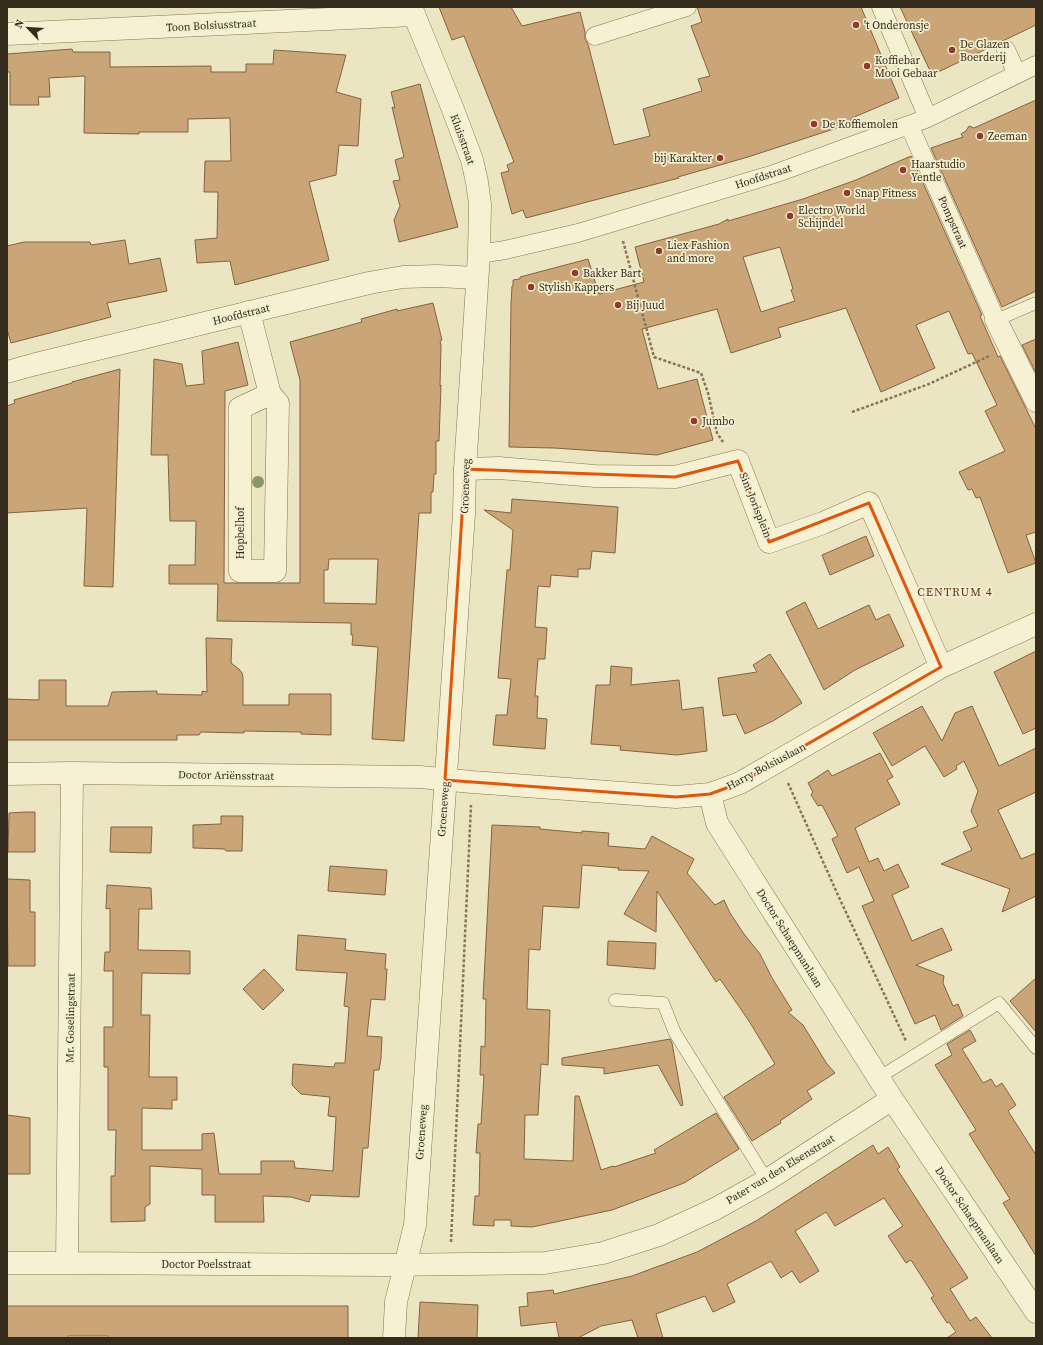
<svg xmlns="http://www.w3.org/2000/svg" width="1043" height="1345" viewBox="0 0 1043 1345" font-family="'Source Serif 4',serif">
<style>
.building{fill:#c9a578;stroke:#836340;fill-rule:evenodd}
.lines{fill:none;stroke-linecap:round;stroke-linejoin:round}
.service-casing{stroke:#847659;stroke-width:13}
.pedestrian-casing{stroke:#847659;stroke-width:19}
.minor-casing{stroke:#847659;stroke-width:23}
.tertiary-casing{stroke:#847659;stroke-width:23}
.path{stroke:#847659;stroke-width:2.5;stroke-dasharray:3 2;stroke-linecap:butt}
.service{stroke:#f7f1d3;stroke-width:12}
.pedestrian{stroke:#f7f1d3;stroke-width:18}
.minor{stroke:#f7f1d3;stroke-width:22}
.tertiary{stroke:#f7f1d3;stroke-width:22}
.tree{fill:#8d936b}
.marked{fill:none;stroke:#df570d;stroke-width:3;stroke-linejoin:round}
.poi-dot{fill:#91392c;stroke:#f4eed0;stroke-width:1.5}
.labels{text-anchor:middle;stroke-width:3.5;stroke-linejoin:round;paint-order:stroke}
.street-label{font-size:11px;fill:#352c1d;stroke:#f4eed0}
.poi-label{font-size:11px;fill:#352c1d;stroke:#f4eed0;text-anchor:start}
.neighbourhood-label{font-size:12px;letter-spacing:1px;fill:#60351e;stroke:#f4eed0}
</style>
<rect width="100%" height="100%" fill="#ece5c1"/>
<path class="building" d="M439,7H511L522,26L580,12L585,32V39L588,44L614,145L650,136L643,109L702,91L698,79L710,76L691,26L702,22L697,7H861L899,98L852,118L849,124L748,157L678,177L679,178L526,218L523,210L512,214L501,173L509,171L507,165L514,162L464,36L452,40Z
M900,7H1036V25L932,75Z
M72,49L73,52H110V67L211,66V72H246V64H273L274,50L346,55L336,92L361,99L358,146L339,145L336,175L309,182L329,260L235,285L230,261L197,263L195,240L217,238L218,192H204L205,161H231L230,118L188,119V132H139V134L84,133L85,76L49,78L50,97H38L39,105H10V72H7V54Z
M420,84L458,227L399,242L394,220L400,206L393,181L400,180L395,160L404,157L392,107L395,108L391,92Z
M1036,100V291L1002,307L931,148L963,137L961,134L966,131L969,126L974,128Z
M911,156L982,315L980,316L998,357L1000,356L1036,429V532L1026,535L1036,563L1008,573L980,497L976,498L972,489L968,490L959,472L1005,451L985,411L997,405L972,353L968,354L949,311L916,325L935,368L881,392L846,308L778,328L781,337L731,353L717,309L642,329L658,389L697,379L713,440L657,455L554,448L509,447L511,304L512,286H513V280L520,279V277L588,259L599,294L644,282L635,247L719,224L728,219V221L803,199L856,180ZM780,247L793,289L791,290L795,301L761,312L743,257Z
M125,240L129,264L160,258L167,291L107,303L111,317L11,343L7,329V246L24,242H90L91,245Z
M433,303L442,340L440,341L441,345L440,386L441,385L439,441H436V474H434L433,492H431V513H419L404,741L372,739L378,647L352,645L353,635H351V623L217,621L218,584H169V565H195L196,521H170L168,455H151L154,359L182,364L186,386L204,384L202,351L238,342L248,385L225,391L224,583H300V380L290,342L362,322L361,319L397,309V311ZM329,559H378L376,604L324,603V570H328Z
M1036,339V373L1022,345Z
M120,369L113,587L84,586L87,508L7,513V406L15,403L14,400L72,383V382Z
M512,499L618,507L615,553L592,551L590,569H578V577L551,575L550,587L538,586L535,627L547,628L545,659H538L535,696H538L537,718L547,719L545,749L493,745L496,715H507L511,679L498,678L507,570H510L513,530L484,510L511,513Z
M866,536L874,556L830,575L822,555Z
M805,602L818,629L869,605L876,620L889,614L904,646L855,670L824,690L786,612Z
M206,638L232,639L231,663L239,669L242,673L243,677V705H289V694H331V735L301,734V732L244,731V733L201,732L199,735H177V740H7V699L39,700V680H66V706H108L112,692L157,691V694L202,695V691L207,692Z
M1036,651V728L1023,734L994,672Z
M770,654L802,703L773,721L745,734L736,714L723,716L718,678L757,672L753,665Z
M611,666L632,668L631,685L679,680L682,710L703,707L707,751L677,755L620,750L621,746L591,744L596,685H610Z
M922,706L942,741L955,713L972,706L999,766L1036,748V792L998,810L1021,859L1036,853V896L1002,912L1010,889L941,864L972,850L963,832L978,826L971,811L978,791L964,761L956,766L957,769L944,777L925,746L892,766L873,733Z
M880,753L893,777L887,780L900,804L855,828L869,862L878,858L884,871L898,864L909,887L892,895L912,941L942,928L952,950L916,965L944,976L943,983L953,1006L958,1004L963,1016L941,1030L935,1015L915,1024L862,906L874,901L859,867L847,873L832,839L838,836L822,805L818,806L811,795L813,792L808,783L828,770L832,776Z
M26,812H35V852H8L9,813Z
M221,816H243L242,851H226L225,849L193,848V825L221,824Z
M492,825L540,827V829L582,833V831L609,833L608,846L645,849L652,836L694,859L687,873L715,905L724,900L730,913L744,934L760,954L772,978L792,1010L788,1012L803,1025L827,1064L835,1073L807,1091L812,1099L780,1121L781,1123L752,1141L724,1097L775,1064L749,1021L720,979L716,982L657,891L656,932L624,914L649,871L618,870L619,868L582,865L579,908L543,906L540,950L529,949L527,1009L550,1010L548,1065L541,1064L538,1115H525L524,1159L573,1161L575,1096H579L601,1170L613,1166L614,1167L656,1153L654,1150L716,1113L739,1149L684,1183L612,1210L532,1227L511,1226V1220H494V1226L473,1225L475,1196H479L480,1153H476L478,1124H481L484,1075H480L481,1046L485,1047L486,999H483Z
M111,827H152L151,853L110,852Z
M330,866L387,870L385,895L328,891Z
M7,879L30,880V912H35V966H8Z
M107,885L151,888L152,909H139L138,950L190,951V974L142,973L141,1015H150L149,1077H177V1100H172V1109L142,1108V1150H202V1134L214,1133L219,1174H261V1161H294L295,1168L333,1171L336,1117L328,1116L330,1097L301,1094L292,1085L293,1064L334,1067L335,1063H345L349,1007L344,1006L347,973L296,970L298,935L346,939L345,950L386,954L385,969H387L385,1000L371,999L367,1036L382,1037L381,1058L379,1070H374L368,1148H363L359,1197L311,1195L309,1202L291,1197L263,1196L264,1222H215V1195H202V1169L150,1166V1204L145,1207V1221L111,1222V1176H115L116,1130H108V1067H104V1027H113V971H104L105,952H110V908L106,909Z
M608,941L656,943L655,969L607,965Z
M264,969L284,990L263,1010L243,989Z
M1036,978V1032L1010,1001Z
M970,1030L976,1041L962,1049L983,1083L991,1079L996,1087L1002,1083L1016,1105L1008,1111L1036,1155V1256L1003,1203L1010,1199L969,1134L976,1130L935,1065L952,1055L947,1044Z
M670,1039L672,1043L683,1105L681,1106L658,1065L604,1074V1068L562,1065V1058Z
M7,1115L30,1118V1174H7Z
M873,1145L878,1154L888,1147L900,1167L897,1169L968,1278L950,1289L970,1321L976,1317L992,1338H947L956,1332L949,1322L947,1323L931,1298L934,1296L911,1260L906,1263L888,1236L903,1226L884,1198L835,1226L826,1212L795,1231L819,1271L800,1283L792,1271L781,1278L771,1261L727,1284L735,1302L713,1312L705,1296L656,1314L663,1338H638L632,1320L601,1326L578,1338H559L556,1322L521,1326L519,1307L528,1306L527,1293L553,1290L554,1294L632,1276L697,1252L756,1221Z
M420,1302L478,1305L477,1338H418Z
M7,1306H348V1338H108V1336H68V1338H7Z"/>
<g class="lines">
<defs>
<path id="service" d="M996,320L1036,303
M615,1000L663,1003L675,1033L767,1180
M878,1078L999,1003L1036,1048"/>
<path id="pedestrian" d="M881,7L928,118
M595,36L687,7
M1006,50L1017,74
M909,125L996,320
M479,254L505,250L578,233L774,174L928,118L1036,65"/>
<path id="minor" d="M7,34L414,15
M249,312L270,394L278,403L275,571H240V408L270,394
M996,320L1036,401
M465,469L499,468L595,476L675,477L738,461L769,542L823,523L869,503L941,667
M7,774L72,773L420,777L472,782L676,797L710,794L740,783L941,667L1036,624
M710,794L717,823L892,1099L1036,1312
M7,1263H67L383,1265L545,1263L603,1253L659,1235L715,1209L767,1180L892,1099
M67,1263L72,773"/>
<path id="tertiary" d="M7,372L36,364L369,283L403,277L437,276L477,278
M394,1338L396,1302L415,1225L464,514L465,469L479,254L480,204L477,182L472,160L452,107L411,7"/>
</defs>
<use href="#service" class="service-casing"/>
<use href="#pedestrian" class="pedestrian-casing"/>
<use href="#minor" class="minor-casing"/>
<use href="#tertiary" class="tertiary-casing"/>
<path class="path" d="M623,241L654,357L701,373L708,393L717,433L723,442
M852,412L929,384L989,356
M788,783L837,893L906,1041
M451,1242L471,805"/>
<use href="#service" class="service"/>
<use href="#pedestrian" class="pedestrian"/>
<use href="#minor" class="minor"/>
<use href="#tertiary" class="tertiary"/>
</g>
<circle class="tree" cx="258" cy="482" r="6"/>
<path class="marked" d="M738,461L769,542L869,503L941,667L740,783L710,794L676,797L445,780L465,469L675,477Z"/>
<g class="poi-dot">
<circle cx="856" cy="25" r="4"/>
<circle cx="952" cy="50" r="4"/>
<circle cx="867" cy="66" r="4"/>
<circle cx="814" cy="124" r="4"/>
<circle cx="980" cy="136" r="4"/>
<circle cx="720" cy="158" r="4"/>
<circle cx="903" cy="170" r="4"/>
<circle cx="847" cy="193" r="4"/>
<circle cx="790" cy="216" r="4"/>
<circle cx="659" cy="251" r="4"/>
<circle cx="575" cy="273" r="4"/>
<circle cx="531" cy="287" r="4"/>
<circle cx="618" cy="305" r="4"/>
<circle cx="694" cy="421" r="4"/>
</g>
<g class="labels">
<g class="street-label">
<text transform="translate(211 25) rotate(-3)" y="4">Toon Bolsiusstraat</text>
<text transform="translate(463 139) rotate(70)" y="4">Kluisstraat</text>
<text transform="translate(763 176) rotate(-18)" y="4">Hoofdstraat</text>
<text transform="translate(953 222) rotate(66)" y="4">Pompstraat</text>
<text transform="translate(241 314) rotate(-14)" y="4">Hoofdstraat</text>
<text transform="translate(465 486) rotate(-88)" y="4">Groeneweg</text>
<text transform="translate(756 505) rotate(68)" y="4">Sint Jorisplein</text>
<text transform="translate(240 533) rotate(-90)" y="4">Hopbelhof</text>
<text transform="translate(766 766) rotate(-28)" y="4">Harry Bolsiuslaan</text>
<text transform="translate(226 775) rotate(1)" y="4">Doctor Ariënsstraat</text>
<text transform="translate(443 809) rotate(-86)" y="4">Groeneweg</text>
<text transform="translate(790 938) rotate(58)" y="4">Doctor Schaepmanlaan</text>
<text transform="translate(70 1018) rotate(-89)" y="4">Mr. Goselingstraat</text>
<text transform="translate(421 1132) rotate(-86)" y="4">Groeneweg</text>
<text transform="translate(780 1169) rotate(-31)" y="4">Pater van den Elsenstraat</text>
<text transform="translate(970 1215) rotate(56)" y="4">Doctor Schaepmanlaan</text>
<text x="206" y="1268">Doctor Poelsstraat</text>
</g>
<g class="poi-label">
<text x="864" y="29">'t Onderonsje</text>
<text x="960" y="48">De Glazen<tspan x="960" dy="13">Boerderij</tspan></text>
<text x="875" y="64">Koffiebar<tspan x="875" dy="13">Mooi Gebaar</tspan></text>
<text x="822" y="128">De Koffiemolen</text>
<text x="988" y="140">Zeeman</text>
<text x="712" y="162" text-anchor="end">bij Karakter</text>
<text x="911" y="168">Haarstudio<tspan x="911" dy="13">Yentle</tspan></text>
<text x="855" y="197">Snap Fitness</text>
<text x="798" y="214">Electro World<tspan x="798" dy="13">Schijndel</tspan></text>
<text x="667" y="249">Liex Fashion<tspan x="667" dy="13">and more</tspan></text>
<text x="583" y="277">Bakker Bart</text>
<text x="539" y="291">Stylish Kappers</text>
<text x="626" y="309">Bij Juud</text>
<text x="702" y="425">Jumbo</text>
</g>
<g class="neighbourhood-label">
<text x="955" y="596">CENTRUM 4</text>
</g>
</g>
<rect width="1043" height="1345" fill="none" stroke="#352c1d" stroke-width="16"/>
<g transform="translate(28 28) rotate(295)" stroke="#f4eed0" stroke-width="3" paint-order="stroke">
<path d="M0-3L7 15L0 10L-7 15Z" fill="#352c1d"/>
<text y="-6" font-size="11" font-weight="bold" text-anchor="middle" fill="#352c1d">N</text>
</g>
</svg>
